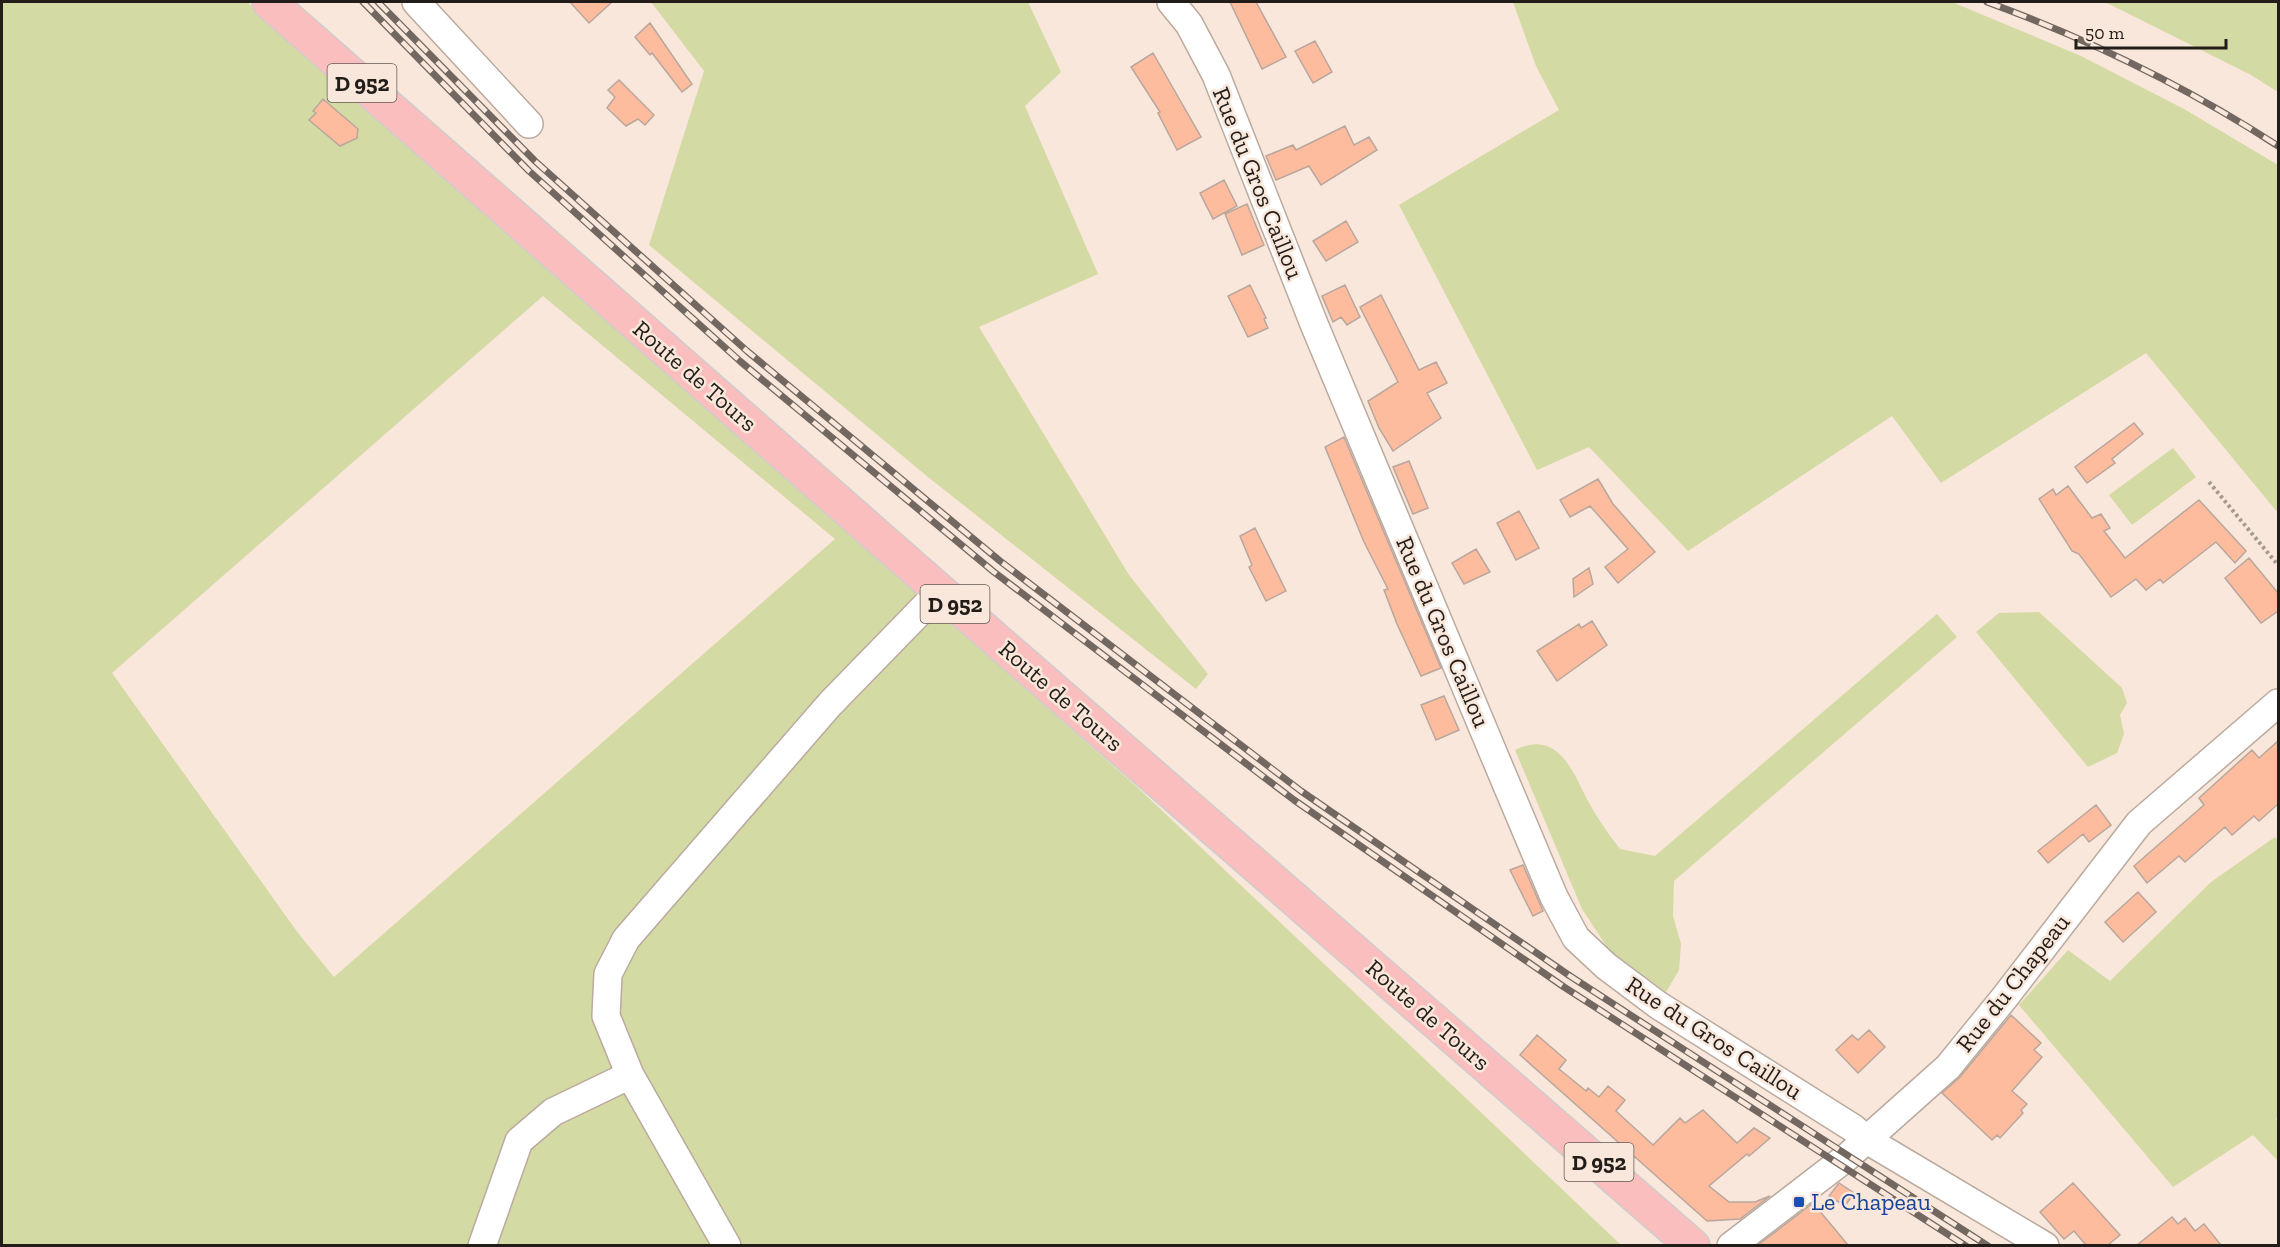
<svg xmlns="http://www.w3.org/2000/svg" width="2280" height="1247" viewBox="0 0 2280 1247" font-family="'Zilla Slab',serif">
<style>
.green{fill:#d4daa3;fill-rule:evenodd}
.building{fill:#fdbc9e;stroke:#b9a69d;stroke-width:1.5}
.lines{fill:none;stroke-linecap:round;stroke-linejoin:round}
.minor-casing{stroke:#bbaa9e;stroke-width:30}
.major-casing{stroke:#cfcdcc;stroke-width:36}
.path{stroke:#a5998f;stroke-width:4;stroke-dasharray:3 3;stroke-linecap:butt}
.minor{stroke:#fff;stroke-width:27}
.major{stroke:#fbbebe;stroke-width:33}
.rail-casing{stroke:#726861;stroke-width:7}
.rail{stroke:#f8e7da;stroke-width:4.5;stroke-dasharray:14;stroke-linecap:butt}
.transit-dot{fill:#1a4fb4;stroke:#f8e7da;stroke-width:2}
.labels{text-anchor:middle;stroke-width:5;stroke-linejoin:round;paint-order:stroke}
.shield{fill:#f8e7da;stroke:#635a53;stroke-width:1.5}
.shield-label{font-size:22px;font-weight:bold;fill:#231d19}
.street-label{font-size:24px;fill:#231d19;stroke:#f8e7da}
.transit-label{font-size:24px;fill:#164399;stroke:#f8e7da;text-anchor:start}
</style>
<rect width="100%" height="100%" fill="#f8e7da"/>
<path class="green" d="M2,2H247L1136,786L1621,1245H2ZM543,296L835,539L334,977L298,933L112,673Z
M651,2H1028L1061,72L1025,106L1098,274L979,327L1129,575L1208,674L1196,689L928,477L649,245L704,71Z
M1513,2H1952L2081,56L2184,109L2278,165V513L2146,353L1941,483L1892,416L1688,551L1589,447L1537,470L1399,205L1559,110L1536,66Z
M2105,2H2278V92L2251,75Z
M2173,448L2196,477L2132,525L2109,495Z
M2039,612L2122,688L2127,703L2120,715L2124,734L2117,753L2088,767L1976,632L1999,613Z
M1937,614L1957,637L1674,881L1673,916L1681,944L1679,970L1666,992L1609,950L1582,909L1515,750C1559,728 1573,773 1589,803C1598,819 1609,835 1620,849L1655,856Z
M2275,837L2278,841V1116L2276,1119L2278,1123V1161L2253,1135L2173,1187L2019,1005L2068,950L2110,981L2211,882Z"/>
<path class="building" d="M570,2H612L589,23Z
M1230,2H1256L1286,57L1262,69Z
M650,23L692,84L682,92L652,53L650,55L635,37Z
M1315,41L1332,72L1313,83L1295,51Z
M1153,53L1201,137L1177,150L1158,113L1160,112L1131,67Z
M619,80L654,115L645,125L638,119L626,126L607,108L615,97L608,90Z
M323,99L358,129L357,138L340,146L309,120L316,113L313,111Z
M1345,126L1354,145L1369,137L1377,150L1321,185L1309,166L1276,180L1266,156L1293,145L1296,150Z
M1224,180L1237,206L1213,219L1200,193Z
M1247,204L1264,245L1242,255L1225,214Z
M1346,221L1358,242L1326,261L1313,241Z
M1250,285L1266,318L1264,319L1268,328L1248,337L1228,296Z
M1345,285L1360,317L1347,325L1341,317L1333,322L1322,296Z
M1381,295L1419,370L1436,362L1447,383L1427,393L1441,418L1393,451L1379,428L1368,401L1398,382L1360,307Z
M2134,423L2143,434L2112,459L2115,463L2087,483L2075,467Z
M1344,437L1441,668L1421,676L1397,624L1384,590L1388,589L1364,542L1325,447Z
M1409,461L1428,508L1413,514L1393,467Z
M1598,479L1613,504L1655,552L1618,583L1605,567L1628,549L1590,506L1570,517L1560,500Z
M2068,486L2092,518L2101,514L2110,528L2104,531L2125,558L2199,500L2246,551L2235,563L2216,542L2163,583L2160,579L2146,590L2136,579L2111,597L2079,554L2072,551L2039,499L2053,489L2056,495Z
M1519,511L1539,548L1516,560L1497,523Z
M1255,528L1286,591L1266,601L1249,567L1252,565L1240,536Z
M1476,549L1490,572L1464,584L1452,563Z
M2249,558L2278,593V611L2261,623L2225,578Z
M1589,568L1593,584L1574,597L1573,579Z
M1592,621L1607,645L1557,681L1537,651L1579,624L1581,628Z
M1444,696L1459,730L1436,740L1421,705Z
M2278,741V804L2259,821L2254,816L2232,835L2225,827L2185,862L2179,856L2147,883L2134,866L2204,805L2199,798L2252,750L2259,758Z
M2096,805L2111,825L2089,842L2083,834L2048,863L2038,851Z
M1523,865L1543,911L1533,916L1510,870Z
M2138,892L2156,912L2123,942L2105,922Z
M2011,1015L2041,1043L2034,1050L2042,1057L2012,1091L2027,1104L2021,1110L2023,1113L2000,1138L1997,1135L1992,1140L1942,1093L1960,1077Z
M1869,1030L1885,1047L1858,1073L1836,1050L1852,1035L1858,1040Z
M1537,1035L1566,1060L1559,1069L1586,1091L1588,1088L1599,1097L1608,1086L1625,1100L1616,1111L1653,1145L1680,1118L1685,1123L1703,1110L1737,1143L1754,1128L1770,1138L1749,1156L1747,1154L1709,1186L1729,1202H1755L1770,1196L1740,1219L1707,1221L1520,1055Z
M1839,1183L1854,1193L1845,1206L1829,1196Z
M2073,1183L2120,1235L2108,1245H2086L2074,1231L2064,1239L2040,1212Z
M1813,1203L1848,1245H1758Z
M2172,1217L2178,1224L2185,1218L2195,1231L2204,1224L2221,1245H2137Z"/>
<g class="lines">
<defs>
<path id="minor" d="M416,2L529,124
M1171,2L1189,24L1216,75L1314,324L1495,757L1554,897L1576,938L1606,966L1658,1005L1853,1128L1867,1140L2045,1246
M482,1246L519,1141L553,1112L630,1075
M727,1246L630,1075L606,1016L608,974L626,939L830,704L940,591
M1731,1246L1847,1157L1948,1067L2005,997L2139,823L2278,703"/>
<path id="major" d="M269,2L924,577L1693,1246"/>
</defs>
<use href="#minor" class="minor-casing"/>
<use href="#major" class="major-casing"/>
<path class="path" d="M2209,482L2278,565"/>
<use href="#minor" class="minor"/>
<use href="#major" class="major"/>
<defs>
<path id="rail" d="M363,2L529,171L741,362L994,572L1294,800L1564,987L1966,1246
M378,2L535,161L747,351L1000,561L1301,791L1570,976L1988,1246
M1987,2C2088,39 2187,87 2278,146"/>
</defs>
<use href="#rail" class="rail-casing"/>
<use href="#rail" class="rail"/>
</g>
<rect class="transit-dot" x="1793" y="1196" width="12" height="12" rx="3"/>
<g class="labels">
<g class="shield">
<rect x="327.5" y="64" width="69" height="38" rx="4.5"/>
<rect x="920.5" y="585" width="69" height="38" rx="4.5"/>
<rect x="1564.5" y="1143" width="69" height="38" rx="4.5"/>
</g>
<g class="shield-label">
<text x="362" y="91">D 952</text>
<text x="955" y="612">D 952</text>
<text x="1599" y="1170">D 952</text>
</g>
<g class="street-label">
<text transform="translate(1258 183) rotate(68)" y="8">Rue du Gros Caillou</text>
<text transform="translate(695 376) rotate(41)" y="8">Route de Tours</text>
<text transform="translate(1443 632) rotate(67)" y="8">Rue du Gros Caillou</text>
<text transform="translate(1061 696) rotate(41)" y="8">Route de Tours</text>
<text transform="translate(2013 983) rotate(-52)" y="8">Rue du Chapeau</text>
<text transform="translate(1428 1015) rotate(41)" y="8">Route de Tours</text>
<text transform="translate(1714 1038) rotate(33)" y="8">Rue du Gros Caillou</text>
</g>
<g class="transit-label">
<text x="1811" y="1210">Le Chapeau</text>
</g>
</g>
<rect width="2280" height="1247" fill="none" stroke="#231d19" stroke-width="6"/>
<path d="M2076 39v9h150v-9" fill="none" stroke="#231d19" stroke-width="3"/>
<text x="2085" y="39" font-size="18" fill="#231d19" stroke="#f8e7da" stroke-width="4.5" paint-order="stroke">50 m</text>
</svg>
